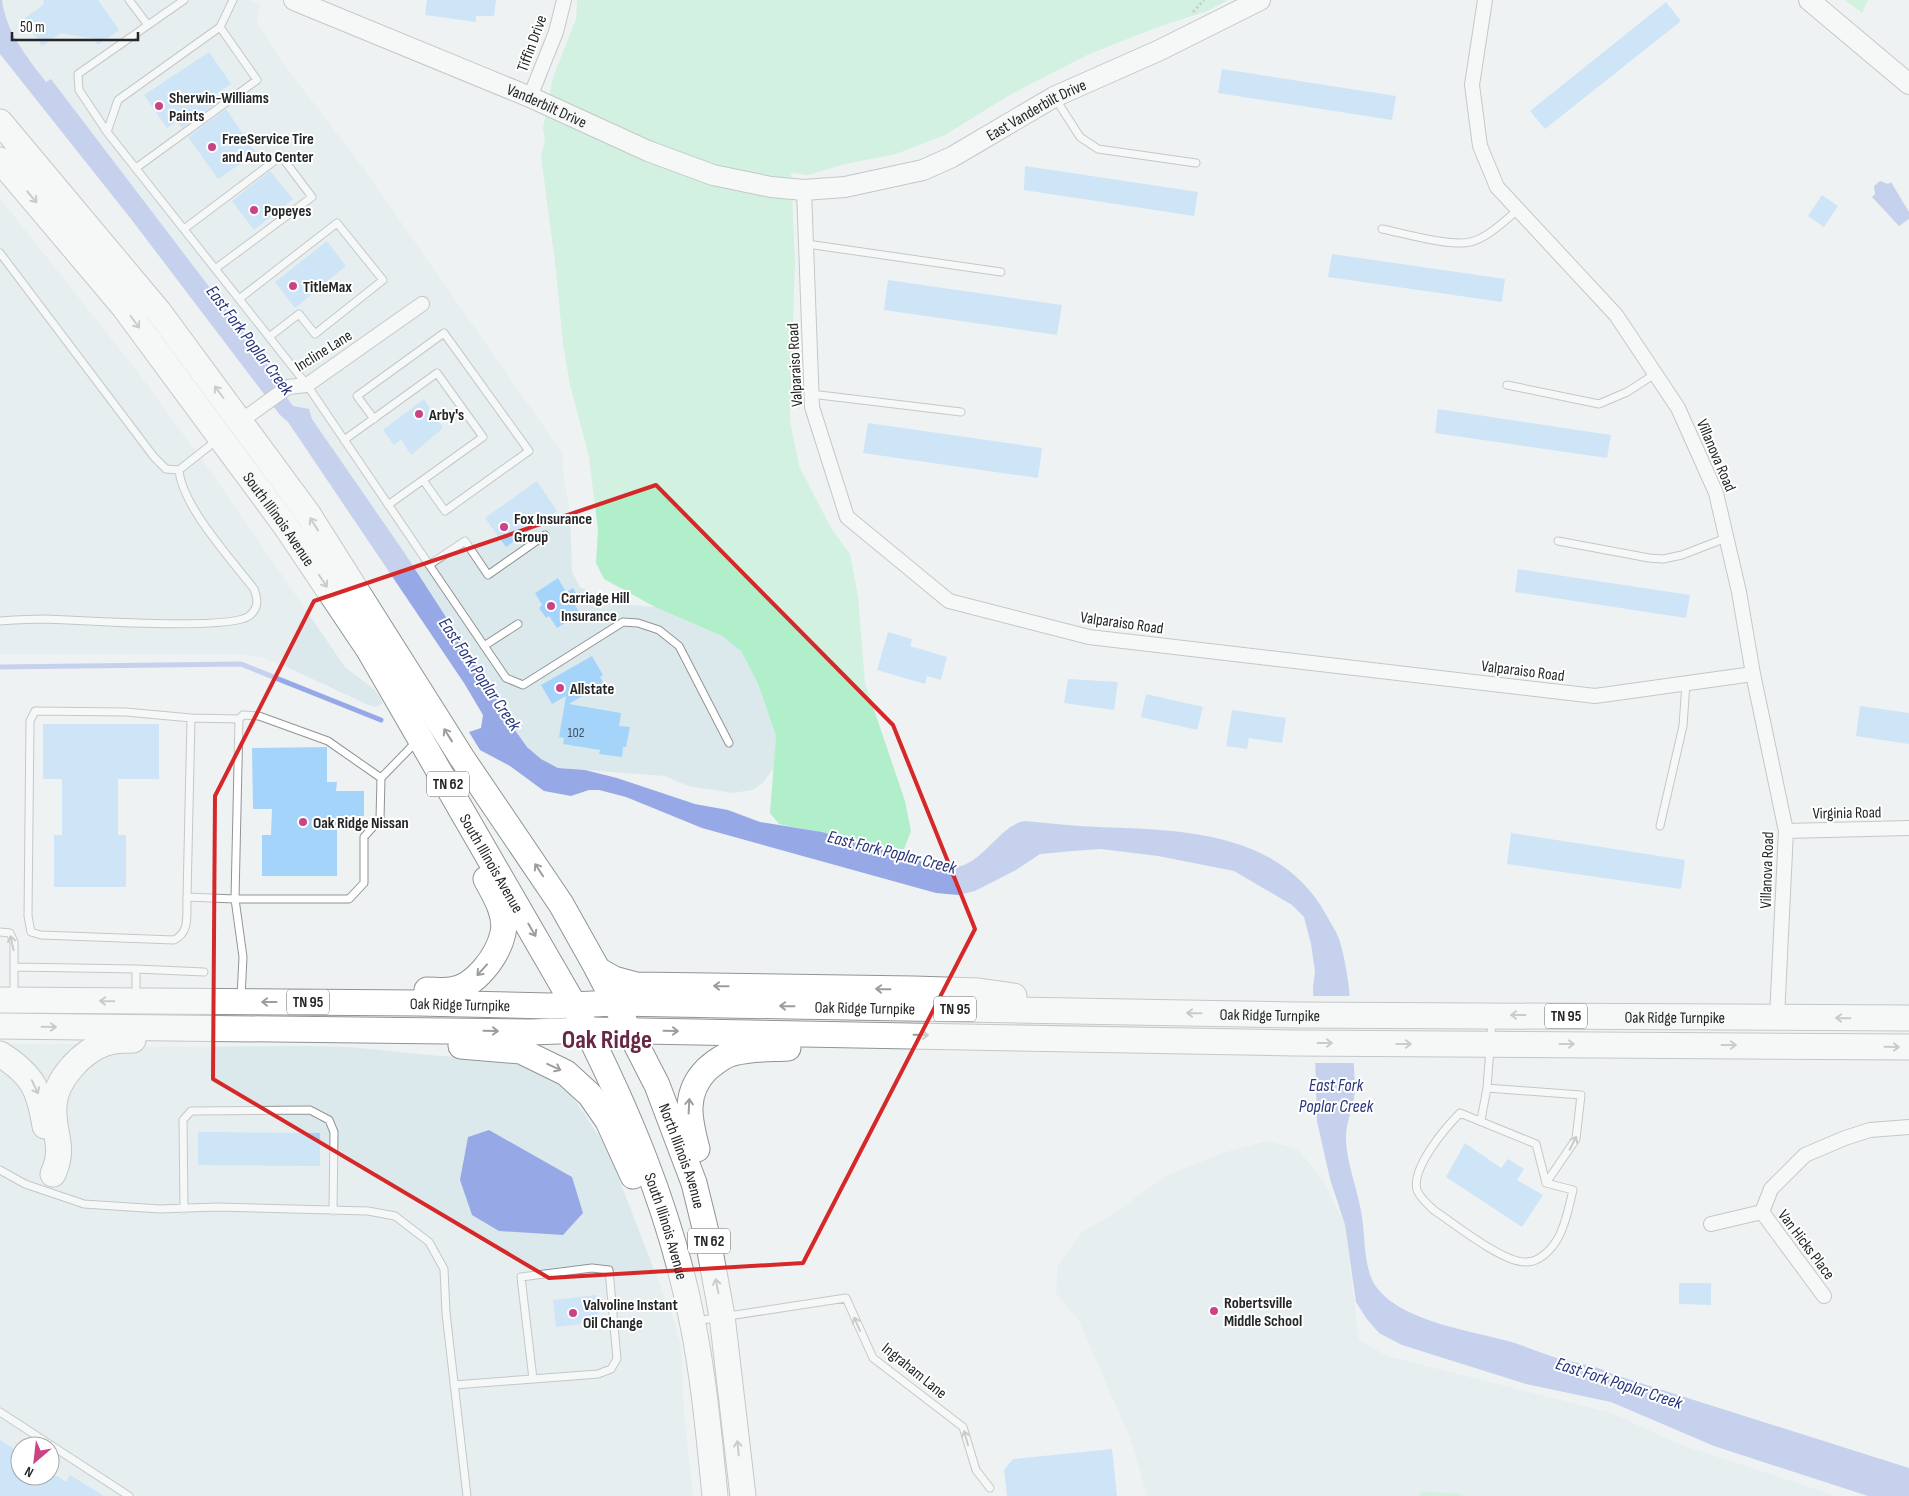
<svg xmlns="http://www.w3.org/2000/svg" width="1909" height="1496" viewBox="0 0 1909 1496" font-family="'Sofia Sans Condensed',sans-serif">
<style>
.built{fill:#dce9ec;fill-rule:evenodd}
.green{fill:#b1efcb}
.water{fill:#96a9e6}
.pier{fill:#eff2f3}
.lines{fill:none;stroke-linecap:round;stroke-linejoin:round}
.stream{stroke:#96a9e6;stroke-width:5}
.building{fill:#a5d4fa}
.lane-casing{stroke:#919495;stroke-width:9}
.street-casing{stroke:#919495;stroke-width:16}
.secondary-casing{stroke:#919495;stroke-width:22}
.highway-casing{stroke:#919495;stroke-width:27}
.path{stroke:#a0a2a3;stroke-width:3;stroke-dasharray:2.5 2.5;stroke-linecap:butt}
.lane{stroke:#fff;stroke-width:7}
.street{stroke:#fff;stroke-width:14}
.secondary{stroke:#fff;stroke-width:20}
.highway{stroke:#fff;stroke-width:25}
.oneway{stroke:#9d9d9e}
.marked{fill:none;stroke:#d62828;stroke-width:4;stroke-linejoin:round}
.poi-dot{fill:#ca4485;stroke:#fff;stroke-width:2}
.labels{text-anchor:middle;stroke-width:4;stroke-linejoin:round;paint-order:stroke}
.number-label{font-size:14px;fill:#45525c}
.shield{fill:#fff;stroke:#666768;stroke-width:1}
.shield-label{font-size:15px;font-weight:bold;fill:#252627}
.street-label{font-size:16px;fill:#252627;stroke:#fff}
.poi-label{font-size:16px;font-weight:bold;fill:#252627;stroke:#fff;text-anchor:start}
.water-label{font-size:18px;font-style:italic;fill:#27357c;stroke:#fff}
.town-label{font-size:26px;font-weight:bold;fill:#692746;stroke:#fff}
</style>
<rect width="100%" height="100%" fill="#eff2f3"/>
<path class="built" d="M2,0H249L260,5L257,14L258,24L284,64L366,172L563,454V472L570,512L572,572L580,587L618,604L655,607L722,636L741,651L758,684L776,736L775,766L762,784L752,790L733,793L688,786L665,776L558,768L541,759L527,747L512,726L493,690L404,552L312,419L309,410L293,406L269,374L271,368L51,79L46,82L20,47L4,13Z
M0,198L140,375L216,479L345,667L375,690L383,703L375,707L368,705L287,667L264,658L241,654H0Z
M5,1044H81L94,1060L127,1047L307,1046L350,1047L440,1056L497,1058L539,1068L568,1090L607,1148L674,1321L681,1345L684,1412L693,1496H0V1047ZM20,1446H50V1476H20Z
M1267,1141L1298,1149L1324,1182L1345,1225L1359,1340L1387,1356L1612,1413L1681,1445L1837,1496H1147L1132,1443L1079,1321L1056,1293L1058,1265L1082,1232L1119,1210L1165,1176L1222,1153Z"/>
<path class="green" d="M577,0H1228L1207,11L1155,28L1087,55L1008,96L945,135L896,154L845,164L808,175L791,173L795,261L790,421L799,466L831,528L850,554L858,596L865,683L905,801L911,831L904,849C875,851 852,839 825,833C810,829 794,828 779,824L770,813L776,736L758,684L741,651L722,636L655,607L604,579L596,563L598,530L589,457L570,385L563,344L556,270L541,156L545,141L543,128L553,77L576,19Z
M1845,0H1868L1862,13Z
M1422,1492L1459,1493L1464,1496H1419Z"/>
<path class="water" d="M0,0H2C6,32 27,57 46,82L51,79L271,368L270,374L293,406L309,409L312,419L404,552L493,690L512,726L527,747L541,759L558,768L585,770L617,778L695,804L728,810L760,822L822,832L941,867C947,867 956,868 961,866C986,858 1002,824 1025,821C1049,823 1074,826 1098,827C1183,830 1283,831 1328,918C1333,927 1339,936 1341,945C1353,991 1352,1039 1355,1085C1356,1105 1345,1121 1346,1140C1347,1165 1357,1187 1361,1211C1366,1234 1362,1268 1377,1288C1404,1323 1475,1331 1515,1343C1533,1349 1551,1357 1569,1361C1585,1365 1598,1366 1612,1374L1909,1468V1496H1868L1714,1446L1611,1402L1526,1384L1402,1345L1379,1333L1366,1318L1356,1302L1345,1225L1330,1179L1317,1121L1313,987L1315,972L1311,944L1304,917L1292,905L1234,871L1158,856L1101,849L1073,851L1040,854L1016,870L975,891L958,895L936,893L702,828L626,797L599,790H589L571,796L544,791L510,766L480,750L469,732L481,728L483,715L464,683L288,422L280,415L131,219L0,54Z
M1880,181L1888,184L1891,182L1909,212V219L1899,226L1872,197L1875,194L1874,186Z
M489,1130L572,1177L583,1213L563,1235L499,1231L472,1215L460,1180L468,1137Z"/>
<path class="pier" d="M1311,996H1352L1355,1063H1313Z"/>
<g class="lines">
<path class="stream" d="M0,667L241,664L381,720"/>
</g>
<path class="building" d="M44,0H98L119,30L98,45L94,39L61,33L42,46L24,19L43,5Z
M427,0H496L494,16H476V22L425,15Z
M1666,2L1681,21L1545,129L1530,111Z
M209,52L231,84L216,94L220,100L182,128L177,121L167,128L144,95Z
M1222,69L1396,96L1392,120L1218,93Z
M226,109L256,153L218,179L188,137Z
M1025,166L1198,192L1194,216L1024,190Z
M270,171L293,199L254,230L232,201Z
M1822,195L1838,206L1824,227L1808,216Z
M327,241L346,266L295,308L275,282Z
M1332,254L1505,279L1502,302L1328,277Z
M888,280L1062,305L1057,335L884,310Z
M424,399L443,428L411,455L401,439L394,445L383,430Z
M1438,409L1611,435L1607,458L1435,433Z
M868,423L1042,448L1038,478L863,453Z
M537,481L557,511L506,547L485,518Z
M1518,569L1690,595L1686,618L1515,592Z
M558,578L566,592L573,588L579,598L573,602L580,613L557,628L549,616L546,618L539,608L542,605L535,593Z
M888,632L912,639L910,646L947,657L941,680L927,676L925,684L877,670Z
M592,656L603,675L600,677L604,683L569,704L621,713L619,726L630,727L626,747H623L622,757L599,754L600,750L563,744L564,738L559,737L566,696L552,704L541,685Z
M1068,679L1118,682L1114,710L1064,703Z
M1146,694L1203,707L1197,730L1141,717Z
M1860,706L1909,713V744L1856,736Z
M1232,710L1286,718L1282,743L1249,738L1247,749L1226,746Z
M43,724H159V779H118V835H126V887H54V835H62V779H43Z
M327,747V782H337L336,791H364V816H337V876H262V835H271L272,809H253L252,748Z
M1511,833L1685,860L1681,889L1507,864Z
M198,1132L320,1133V1166L198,1165Z
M1465,1143L1501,1168L1508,1159L1524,1169L1517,1180L1543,1195L1522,1227L1446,1177Z
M1679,1283H1711V1305L1679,1304Z
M596,1295L599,1322L556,1327L553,1300Z
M0,1440L20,1453V1476H57L66,1482L70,1475L104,1496H0Z
M1112,1449L1117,1496H1007L1004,1470L1013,1459Z"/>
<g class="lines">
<defs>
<path id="lane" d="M129,0L148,25
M184,0L78,74L79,90L107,132L307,385L506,678L523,685L623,622L638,623L659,630L679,646L729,743
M1055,98L1080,137L1098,149L1196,163
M107,132L118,100L220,27
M136,168L257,80L220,27L233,0
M184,229L281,156L312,197L215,269
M1382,229C1403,233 1450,247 1470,242C1488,238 1504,221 1518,210
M807,244L1001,272
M0,253L154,457L166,469L179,470L217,440
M239,299L337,223L383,280L315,334L299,314L269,337
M1507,385L1599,404L1627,392L1655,374
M811,394L961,412
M374,419L357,396L444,333L529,451L445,511L423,480
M344,440L437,373L483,437L388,505
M1558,541L1649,558L1663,559L1682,555L1726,538
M429,565L465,541L488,575L545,535
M0,621C15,620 31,619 46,619C79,620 229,631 249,616C259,608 258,600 254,589C231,559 182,506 179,470
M484,646L518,624
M239,719L191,718L126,712L35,711L30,721L28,916L31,932L41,935L174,940C191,932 186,913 187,897L235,899H349L364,883V837L380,819L381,778L417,741
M1660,826L1683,726L1686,683
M187,897L191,718
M0,932L10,933L14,942V996
M14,967L136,969V998
M136,969L204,972
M241,997L243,957L235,899L239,719L243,715L259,716L328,741L381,778
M1487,1088L1581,1095L1576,1139L1546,1183
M1460,1113L1536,1144L1546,1183L1573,1190C1569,1206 1566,1224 1558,1238C1552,1249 1539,1263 1525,1262C1502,1262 1455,1224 1435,1211C1428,1205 1420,1198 1417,1190C1411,1168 1446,1127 1460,1113Z
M1481,1120L1487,1088L1492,1021
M0,1170L25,1184L84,1204L160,1209L217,1207L368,1211L395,1216L429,1242L444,1269L446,1313L467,1496
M184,1209L183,1120L191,1111L310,1110L329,1120L334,1132L333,1211
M696,1321L846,1298L873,1358L963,1427L976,1470L990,1488
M454,1385L598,1374L611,1369L617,1359L609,1270L592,1268L521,1277L533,1379
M0,1412L129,1496"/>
<path id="street" d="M1485,0L1472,85L1480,146L1497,187L1616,315L1678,408L1716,493L1739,592L1753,674L1786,831L1777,1017
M530,97L556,32L564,0
M804,190L812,407L847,517L949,601L1089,637L1595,696L1753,674
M241,421L288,387L307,385L422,304
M1786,831L1909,828
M1762,1212L1824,1296
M1711,1224L1762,1212L1771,1189L1805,1155L1845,1138L1870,1130L1909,1127"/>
<g id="secondary">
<path id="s1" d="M294,0L530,97L648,151L713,175L771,187L804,190L845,187L923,170L952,157L1054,97L1160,50L1260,0"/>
<path d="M1809,0L1909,84"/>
</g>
<g id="highway">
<path id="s2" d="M0,122L159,312L308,514L462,758L561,904L598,970L657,1085L694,1183L708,1240L722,1316L743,1496"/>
<path id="s3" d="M0,160L124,307L285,525L369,650L574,1005C626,1105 670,1209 692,1320C704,1378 709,1437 715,1496"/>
<path d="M598,970L614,979L636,985L914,989L979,991L1014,996"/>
<path d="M427,990C435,990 443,991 451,990C475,987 498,956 503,933C507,914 494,894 486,879"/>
<path id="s4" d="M0,1000L418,1003L550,1006L615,1003L1295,1015L1909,1018"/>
<path d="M0,1026L531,1032L587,1030L1295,1043L1909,1047"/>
<path d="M461,1046L521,1051L566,1073L590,1095L608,1121L633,1176"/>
<path d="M0,1054C33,1075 39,1089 45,1126"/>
<path d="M697,1149C689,1119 683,1093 707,1069C714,1063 724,1055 733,1053C750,1048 770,1049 788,1048"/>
<path d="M53,1174C66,1145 52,1134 54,1106C55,1080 82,1051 106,1043C114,1040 124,1040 133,1040"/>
</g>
</defs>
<use href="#lane" class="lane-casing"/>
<use href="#street" class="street-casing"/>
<use href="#secondary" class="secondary-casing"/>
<use href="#highway" class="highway-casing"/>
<path class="path" d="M1193,12L1204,0"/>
<use href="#lane" class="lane"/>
<use href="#street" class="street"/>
<use href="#secondary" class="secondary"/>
<use href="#highway" class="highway"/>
</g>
<defs><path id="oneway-shaft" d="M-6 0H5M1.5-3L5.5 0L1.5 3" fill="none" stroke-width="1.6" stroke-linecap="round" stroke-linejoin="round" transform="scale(1.25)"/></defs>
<g class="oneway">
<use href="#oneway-shaft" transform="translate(32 197) rotate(50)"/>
<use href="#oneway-shaft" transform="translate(135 322) rotate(53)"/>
<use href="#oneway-shaft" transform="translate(219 392) rotate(-127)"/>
<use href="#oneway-shaft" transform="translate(314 524) rotate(-122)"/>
<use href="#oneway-shaft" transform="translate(323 581) rotate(56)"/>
<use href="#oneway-shaft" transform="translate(448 735) rotate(-122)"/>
<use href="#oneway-shaft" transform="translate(539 870) rotate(-123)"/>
<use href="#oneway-shaft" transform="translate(532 930) rotate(60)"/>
<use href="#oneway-shaft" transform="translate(12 943) rotate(-102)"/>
<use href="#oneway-shaft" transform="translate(482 970) rotate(132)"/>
<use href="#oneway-shaft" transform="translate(721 986) rotate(-179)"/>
<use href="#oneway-shaft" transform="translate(883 989) rotate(-179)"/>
<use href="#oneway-shaft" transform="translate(107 1001) rotate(-179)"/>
<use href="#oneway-shaft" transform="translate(269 1002) rotate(-180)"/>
<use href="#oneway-shaft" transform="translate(787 1006) rotate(-179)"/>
<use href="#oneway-shaft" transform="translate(1194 1013) rotate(-179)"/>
<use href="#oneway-shaft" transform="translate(1518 1015) rotate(-180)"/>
<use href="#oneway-shaft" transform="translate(1843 1018) rotate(-179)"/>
<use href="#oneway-shaft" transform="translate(49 1027) rotate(1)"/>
<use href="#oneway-shaft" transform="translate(491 1031) rotate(1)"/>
<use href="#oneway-shaft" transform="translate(671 1031) rotate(1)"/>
<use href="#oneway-shaft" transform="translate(921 1035) rotate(1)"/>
<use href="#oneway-shaft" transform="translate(1325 1043)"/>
<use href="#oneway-shaft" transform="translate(1404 1044)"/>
<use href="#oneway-shaft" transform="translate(1567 1044)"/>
<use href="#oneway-shaft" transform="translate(1729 1045)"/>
<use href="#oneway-shaft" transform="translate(1892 1047) rotate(1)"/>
<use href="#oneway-shaft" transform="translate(554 1067) rotate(25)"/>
<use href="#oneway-shaft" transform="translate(35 1087) rotate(65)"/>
<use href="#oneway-shaft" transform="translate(689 1106) rotate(-87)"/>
<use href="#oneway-shaft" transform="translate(1573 1143) rotate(-63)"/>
<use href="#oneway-shaft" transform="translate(717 1286) rotate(-101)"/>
<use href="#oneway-shaft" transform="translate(857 1324) rotate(-114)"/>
<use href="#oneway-shaft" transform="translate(966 1438) rotate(-106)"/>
<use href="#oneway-shaft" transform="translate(738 1448) rotate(-96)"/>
</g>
<path d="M0 0H1909V1496H0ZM656,485L893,725L975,929L803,1263L549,1278L213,1079L215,796L314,601Z" fill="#eff2f3" fill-opacity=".55" fill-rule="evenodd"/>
<path class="marked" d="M656,485L893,725L975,929L803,1263L549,1278L213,1079L215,796L314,601Z"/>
<g class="poi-dot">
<circle cx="159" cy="106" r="5"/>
<circle cx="212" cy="147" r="5"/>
<circle cx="254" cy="210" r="5"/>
<circle cx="293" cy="286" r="5"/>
<circle cx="419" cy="414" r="5"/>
<circle cx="504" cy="527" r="5"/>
<circle cx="551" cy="606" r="5"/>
<circle cx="560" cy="688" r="5"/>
<circle cx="303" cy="822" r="5"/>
<circle cx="1214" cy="1311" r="5"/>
<circle cx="573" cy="1313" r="5"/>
</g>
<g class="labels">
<g class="number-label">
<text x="576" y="737">102</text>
</g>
<g class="shield">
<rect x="427" y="771.5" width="42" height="25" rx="4"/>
<rect x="287" y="989.5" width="42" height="25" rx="4"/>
<rect x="934" y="996.5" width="42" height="25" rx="4"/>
<rect x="1545" y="1003.5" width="42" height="25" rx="4"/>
<rect x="688" y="1228.5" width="42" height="25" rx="4"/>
</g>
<g class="shield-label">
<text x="448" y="789">TN 62</text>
<text x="308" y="1007">TN 95</text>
<text x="955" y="1014">TN 95</text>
<text x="1566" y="1021">TN 95</text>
<text x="709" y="1246">TN 62</text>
</g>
<g class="street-label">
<text transform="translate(531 43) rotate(-70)" y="6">Tiffin Drive</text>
<text dy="6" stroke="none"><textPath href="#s1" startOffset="274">Vanderbilt Drive</textPath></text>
<text dy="6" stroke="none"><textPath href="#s1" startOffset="796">East Vanderbilt Drive</textPath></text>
<text transform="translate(323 350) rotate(-32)" y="6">Incline Lane</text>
<text transform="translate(794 365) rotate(-93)" y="6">Valparaiso Road</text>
<text transform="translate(1717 455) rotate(67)" y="6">Villanova Road</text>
<text dy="6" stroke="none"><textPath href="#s3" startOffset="455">South Illinois Avenue</textPath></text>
<text transform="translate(1122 622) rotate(8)" y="6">Valparaiso Road</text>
<text transform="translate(1523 670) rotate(7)" y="6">Valparaiso Road</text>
<text transform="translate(1847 812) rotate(-1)" y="6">Virginia Road</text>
<text dy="6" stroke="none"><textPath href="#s3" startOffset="860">South Illinois Avenue</textPath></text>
<text transform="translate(1766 870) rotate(-88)" y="6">Villanova Road</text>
<text dy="6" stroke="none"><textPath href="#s4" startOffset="460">Oak Ridge Turnpike</textPath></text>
<text dy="6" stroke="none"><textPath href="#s4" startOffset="865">Oak Ridge Turnpike</textPath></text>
<text dy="6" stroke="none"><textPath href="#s4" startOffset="1270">Oak Ridge Turnpike</textPath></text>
<text dy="6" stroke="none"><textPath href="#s4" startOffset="1675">Oak Ridge Turnpike</textPath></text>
<text dy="6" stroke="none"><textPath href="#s2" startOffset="1244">North Illinois Avenue</textPath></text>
<text dy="6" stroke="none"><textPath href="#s3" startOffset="1264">South Illinois Avenue</textPath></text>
<text transform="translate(1807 1244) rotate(53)" y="6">Van Hicks Place</text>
<text transform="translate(915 1370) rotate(39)" y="6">Ingraham Lane</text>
</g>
<g class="poi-label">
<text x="169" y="103">Sherwin-Williams<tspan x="169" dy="18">Paints</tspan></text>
<text x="222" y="144">FreeService Tire<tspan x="222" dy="18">and Auto Center</tspan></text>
<text x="264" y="216">Popeyes</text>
<text x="303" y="292">TitleMax</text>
<text x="429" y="420">Arby's</text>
<text x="514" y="524">Fox Insurance<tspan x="514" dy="18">Group</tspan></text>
<text x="561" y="603">Carriage Hill<tspan x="561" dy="18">Insurance</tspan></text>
<text x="570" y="694">Allstate</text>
<text x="313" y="828">Oak Ridge Nissan</text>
<text x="1224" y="1308">Robertsville<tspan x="1224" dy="18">Middle School</tspan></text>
<text x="583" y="1310">Valvoline Instant<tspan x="583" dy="18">Oil Change</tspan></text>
</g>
<g class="water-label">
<text transform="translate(250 340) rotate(53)" y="6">East Fork Poplar Creek</text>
<text transform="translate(480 674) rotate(56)" y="6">East Fork Poplar Creek</text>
<text transform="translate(892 852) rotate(14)" y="6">East Fork Poplar Creek</text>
<text x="1336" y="1091">East Fork<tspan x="1336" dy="21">Poplar Creek</tspan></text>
<text transform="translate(1619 1383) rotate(18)" y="6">East Fork Poplar Creek</text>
</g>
<g class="town-label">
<text x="607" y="1048">Oak Ridge</text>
</g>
</g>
<g transform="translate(35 1461) rotate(208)"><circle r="24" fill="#ffffff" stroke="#a8a8a9"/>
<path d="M0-4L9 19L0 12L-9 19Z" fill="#ca4485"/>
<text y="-8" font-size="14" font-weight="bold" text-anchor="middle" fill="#252627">N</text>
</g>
<path d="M12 32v8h126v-8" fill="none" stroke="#252627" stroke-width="2.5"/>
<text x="20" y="32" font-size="15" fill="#252627" stroke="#ffffff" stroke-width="4" paint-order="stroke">50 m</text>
</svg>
